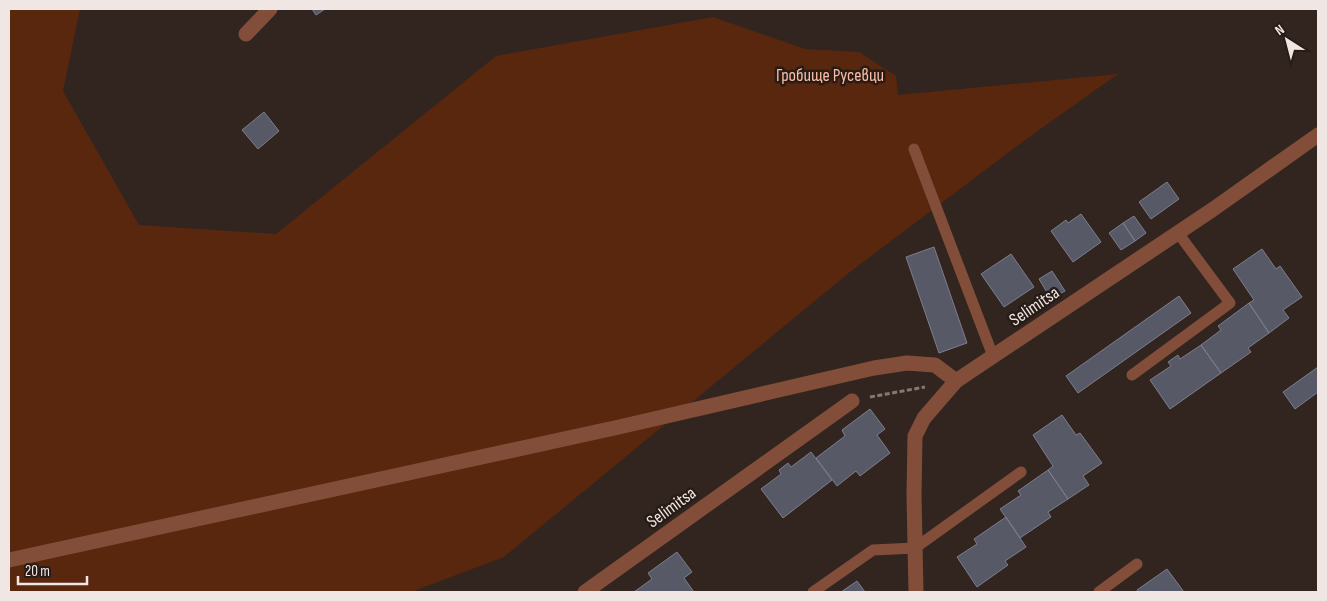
<svg xmlns="http://www.w3.org/2000/svg" width="1327" height="601" viewBox="0 0 1327 601" font-family="'Sofia Sans Condensed',sans-serif">
<style>
.green{fill:#59260e}
.building{fill:#575966;stroke:#7c7e8c}
.lines{fill:none;stroke-linecap:round;stroke-linejoin:round}
.path{stroke:#847975;stroke-width:3;stroke-dasharray:5 2.5;stroke-linecap:butt}
.lane{stroke:#824e39;stroke-width:11}
.street{stroke:#824e39;stroke-width:15}
.labels{text-anchor:middle;stroke-width:5;stroke-linejoin:round;paint-order:stroke}
.park-label{font-size:18px;fill:#febda2;stroke:#281c17}
.street-label{font-size:18px;fill:#f0e7e4;stroke:#281c17}
</style>
<rect width="100%" height="100%" fill="#322520"/>
<path class="green" d="M9,9H80L63,91L139,225L276,234L496,56L713,17L805,49L859,52L896,76L898,95L1118,74L1025,140L850,272L504,557L411,592H9Z"/>
<path class="building" d="M312,9H325L316,15Z
M264,112L279,131L258,149L242,130Z
M1167,182L1179,199L1151,219L1139,202Z
M1081,214L1101,242L1073,262L1051,231L1066,220L1068,223Z
M1134,216L1146,233L1135,241L1123,223Z
M1123,223L1135,241L1121,250L1109,233Z
M934,247L967,343L939,353L906,257Z
M1262,249L1276,269L1280,266L1302,297L1283,310L1289,318L1269,333L1249,303L1254,300L1233,269Z
M1011,254L1034,287L1004,307L981,274Z
M1052,271L1065,291L1051,299L1039,279Z
M1179,296L1191,313L1078,393L1066,376Z
M1249,303L1269,333L1248,348L1251,352L1221,373L1201,345L1221,330L1218,326Z
M1201,345L1221,373L1170,409L1150,380L1171,366L1168,362L1178,355L1180,359Z
M1318,367V392L1295,409L1283,392Z
M870,409L885,429L877,435L890,453L860,476L856,471L837,486L816,458L845,436L842,430Z
M1062,415L1076,435L1080,433L1102,463L1083,476L1089,485L1068,499L1048,470L1053,466L1033,435Z
M811,452L832,480L783,518L761,489L781,474L779,470L788,463L791,467Z
M1048,470L1068,499L1048,512L1051,517L1020,538L1000,509L1021,495L1018,491Z
M1006,517L1026,547L1005,561L1008,565L977,587L957,557L977,544L974,539Z
M677,552L692,572L684,578L694,592H634L652,579L648,573Z
M1167,569L1184,592H1138L1137,590Z
M857,581L865,592H841Z"/>
<g class="lines">
<path class="path" d="M870,397L925,387"/>
<path class="lane" d="M914,149L993,356
M1132,375L1230,303L1178,233
M813,592L873,550L915,548L1021,472
M1099,592L1137,564"/>
<path class="street" d="M246,34L270,9
M9,560L619,427L874,368L907,363L935,365L956,381
M585,592L852,401
M916,592L914,495L915,436L924,418L956,381L1212,210L1318,135"/>
</g>
<g class="labels">
<g class="park-label">
<text x="830" y="81">Гробище Русевци</text>
</g>
<g class="street-label">
<text transform="translate(1034 306) rotate(-34)" y="6">Selimitsa</text>
<text transform="translate(671 507) rotate(-36)" y="6">Selimitsa</text>
</g>
</g>
<rect width="1327" height="601" fill="none" stroke="#f0e7e4" stroke-width="20"/>
<g transform="translate(1287 40) rotate(324)" stroke="#281c17" stroke-width="4" paint-order="stroke">
<path d="M0-4L9 19L0 12L-9 19Z" fill="#f0e7e4"/>
<text y="-8" font-size="14" font-weight="bold" text-anchor="middle" fill="#f0e7e4">N</text>
</g>
<path d="M18 576v8h69v-8" fill="none" stroke="#f0e7e4" stroke-width="2.5"/>
<text x="25" y="576" font-size="15" fill="#f0e7e4" stroke="#281c17" stroke-width="4" paint-order="stroke">20 m</text>
</svg>
